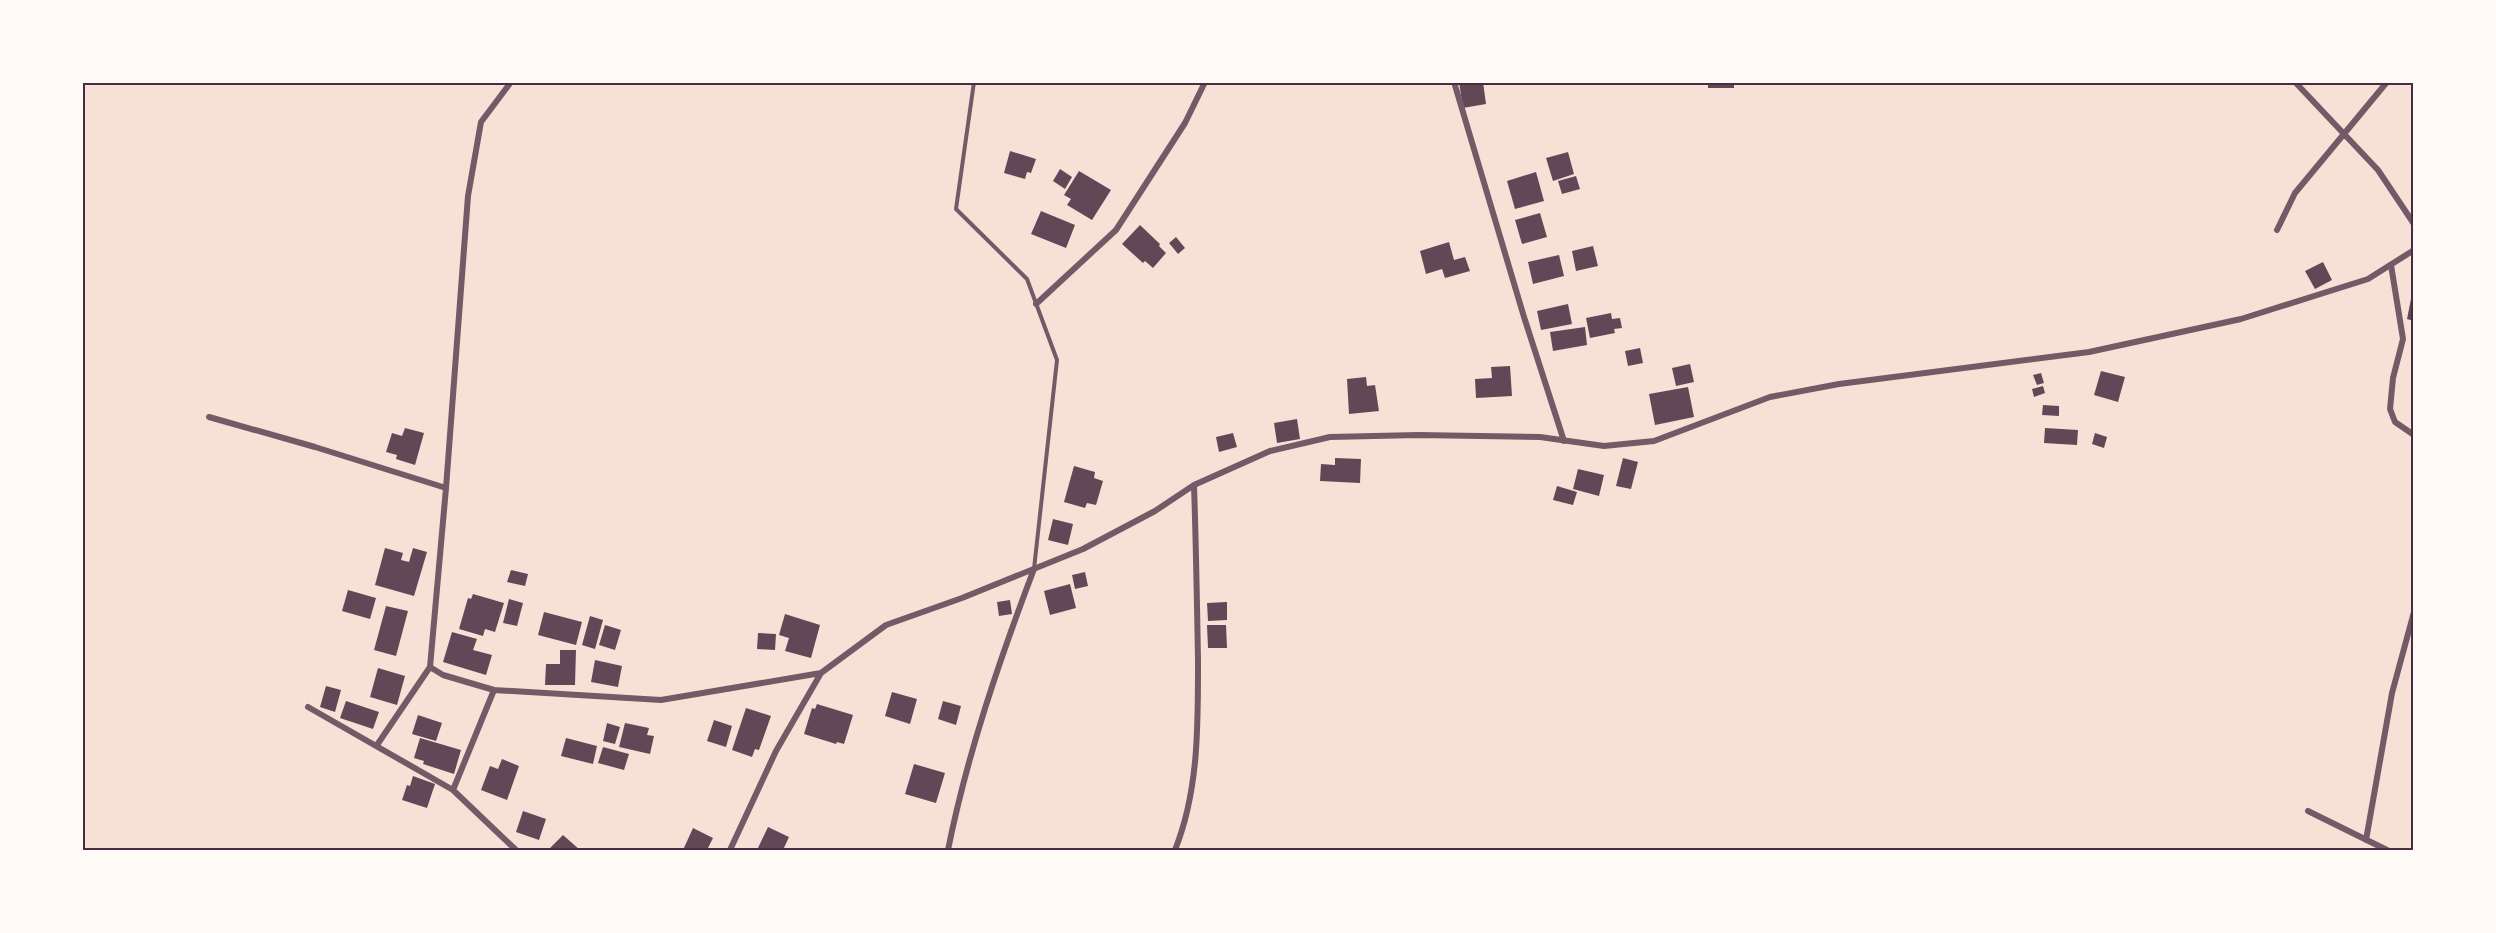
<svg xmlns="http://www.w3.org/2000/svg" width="2496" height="933" viewBox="0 0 2496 933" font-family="'PT Sans',sans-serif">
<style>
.building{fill:#644757}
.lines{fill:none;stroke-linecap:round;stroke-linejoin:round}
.service{stroke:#755966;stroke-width:4}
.minor{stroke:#755966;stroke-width:6}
.neatline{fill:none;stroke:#4a2c40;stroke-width:2}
</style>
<rect width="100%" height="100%" fill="#f7e1d7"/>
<path class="building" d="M1459,82H1483L1486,104L1463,108Z
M1708,82H1734V88H1708Z
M1010,151L1036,159L1031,173L1027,172L1025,179L1004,173Z
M1568,152L1574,174L1553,181L1546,158Z
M1060,169L1072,177L1065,189L1053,181Z
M1079,171L1111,190L1092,220L1067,205L1071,199L1064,195Z
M1536,172L1544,201L1515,209L1507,181Z
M1576,176L1580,189L1562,194L1558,181Z
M1041,211L1075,225L1066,248L1031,234Z
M1540,213L1547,237L1522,244L1515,220Z
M1140,225L1160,244L1159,246L1166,253L1153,268L1145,261L1143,263L1122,244Z
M1176,237L1185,248L1178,254L1169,243Z
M1449,242L1454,260L1465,257L1470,271L1445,278L1442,269L1426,274L1420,251Z
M1593,246L1598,266L1576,271L1572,251Z
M1559,255L1564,276L1533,284L1528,262Z
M2323,262L2332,280L2315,289L2305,271Z
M2411,299L2414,300V321L2407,319Z
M1568,304L1572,324L1541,330L1537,311Z
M1611,313L1612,319L1620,318L1622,328L1614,329L1615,333L1590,338L1586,318Z
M1585,327L1587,345L1553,351L1550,332Z
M1640,348L1643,363L1628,366L1625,351Z
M1690,364L1694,382L1676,386L1672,368Z
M1510,366L1512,396L1476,398L1475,379L1492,378L1491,367Z
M2101,371L2125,377L2118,402L2094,395Z
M2041,373L2044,383L2037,385L2033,375Z
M1366,377L1367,386L1375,385L1379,411L1349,414L1347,379Z
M2043,386L2045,393L2034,397L2032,389Z
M1688,387L1694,417L1655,425L1649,394Z
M2043,405L2059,406V416L2042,415Z
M1297,419L1300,439L1277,443L1274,423Z
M405,428L424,433L415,465L396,459L397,455L386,452L392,433L402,436Z
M2045,428L2078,430L2077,445L2044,443Z
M1233,433L1237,447L1219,452L1216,437Z
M2095,433L2107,437L2104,448L2092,444Z
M1335,458L1361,459L1360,483L1320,481L1321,464L1335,465Z
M1623,458L1638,462L1631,489L1616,486Z
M1074,466L1095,472L1094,478L1103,481L1096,505L1087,503L1085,508L1064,502Z
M1578,469L1604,475L1599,496L1573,489Z
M1557,486L1577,492L1573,505L1553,500Z
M1053,519L1073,524L1068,545L1048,540Z
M385,548L403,553L401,560L409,562L413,548L427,552L414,596L375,585Z
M511,570L528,574L525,586L507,582Z
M1085,572L1088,586L1075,589L1072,575Z
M1070,584L1076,608L1050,615L1044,591Z
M348,590L376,598L370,619L342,611Z
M473,594L504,603L495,632L485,629L483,636L459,629L468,598L471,599Z
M509,599L523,603L517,626L503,623Z
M1010,600L1012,614L999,616L997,602Z
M1227,602V620L1208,621L1207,603Z
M386,606L408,611L396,656L374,650Z
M544,612L582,622L576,645L538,635Z
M785,614L820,625L811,658L785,651L789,638L779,635Z
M590,616L603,620L595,649L582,645Z
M605,625L621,630L615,650L599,645Z
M1207,625H1226L1227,648H1208Z
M452,632L477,639L473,650L492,655L486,675L443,662Z
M758,633L776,634L775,650L757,649Z
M560,650H576L575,685H545L546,664H560Z
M595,660L622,666L618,687L591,682Z
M378,668L405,676L397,705L370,697Z
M326,686L341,690L335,712L320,707Z
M892,692L917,699L910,724L885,716Z
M346,701L379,712L373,729L340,718Z
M943,701L961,706L956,725L938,719Z
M817,704L853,715L844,744L837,742L836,744L804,734L812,708L815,709Z
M746,708L771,716L759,750L755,749L752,757L732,750Z
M418,715L442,723L436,741L412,734Z
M714,720L732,726L726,747L707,741Z
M607,723L620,727L615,744L603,741Z
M625,723L649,728L647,735L654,736L650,754L619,747Z
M420,738L461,750L454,774L423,764L424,761L414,758Z
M566,738L597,746L593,764L561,756Z
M603,747L629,754L624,770L598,763Z
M502,759L519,766L507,800L481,790L490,766L498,769Z
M914,764L945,773L936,803L905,794Z
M413,776L435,784L427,808L402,800L407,785L410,786Z
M523,811L546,819L539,840L516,832Z
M768,827L789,837L783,850H757Z
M693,828L713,838L707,850H683Z
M563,835L580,850H548Z"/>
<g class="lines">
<path class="service" d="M974,82L956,209L1027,279L1057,360L1034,569"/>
<path class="minor" d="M1454,82L1524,317L1564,441
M2295,82L2378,170L2414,224
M2277,230L2295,193L2387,82
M2391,265L2403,339L2393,378L2390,409L2395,422L2414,435
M1036,304L1116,230L1185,123L1205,82
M209,417L315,447L446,488
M430,667L443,675L494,690L661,700L821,673
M308,707L453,790L516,850
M377,745L430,667L446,488L468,196L481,122L511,82
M453,790L494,690
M2308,811L2387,850
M2366,840L2392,693L2414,612
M730,850L776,751L821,673L886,625L962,598L1083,549L1155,511L1194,485L1270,451L1330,437L1418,435L1540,437L1604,446L1654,441L1770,397L1839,384L2089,352L2241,319L2368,279L2414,250
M948,850C967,755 999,661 1034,569
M1175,850C1199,790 1198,724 1198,660C1197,602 1196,544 1194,485"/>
</g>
<rect width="2496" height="933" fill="none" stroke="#fffaf5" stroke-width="168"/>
<rect x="84" y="84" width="2328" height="765" class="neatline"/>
</svg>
